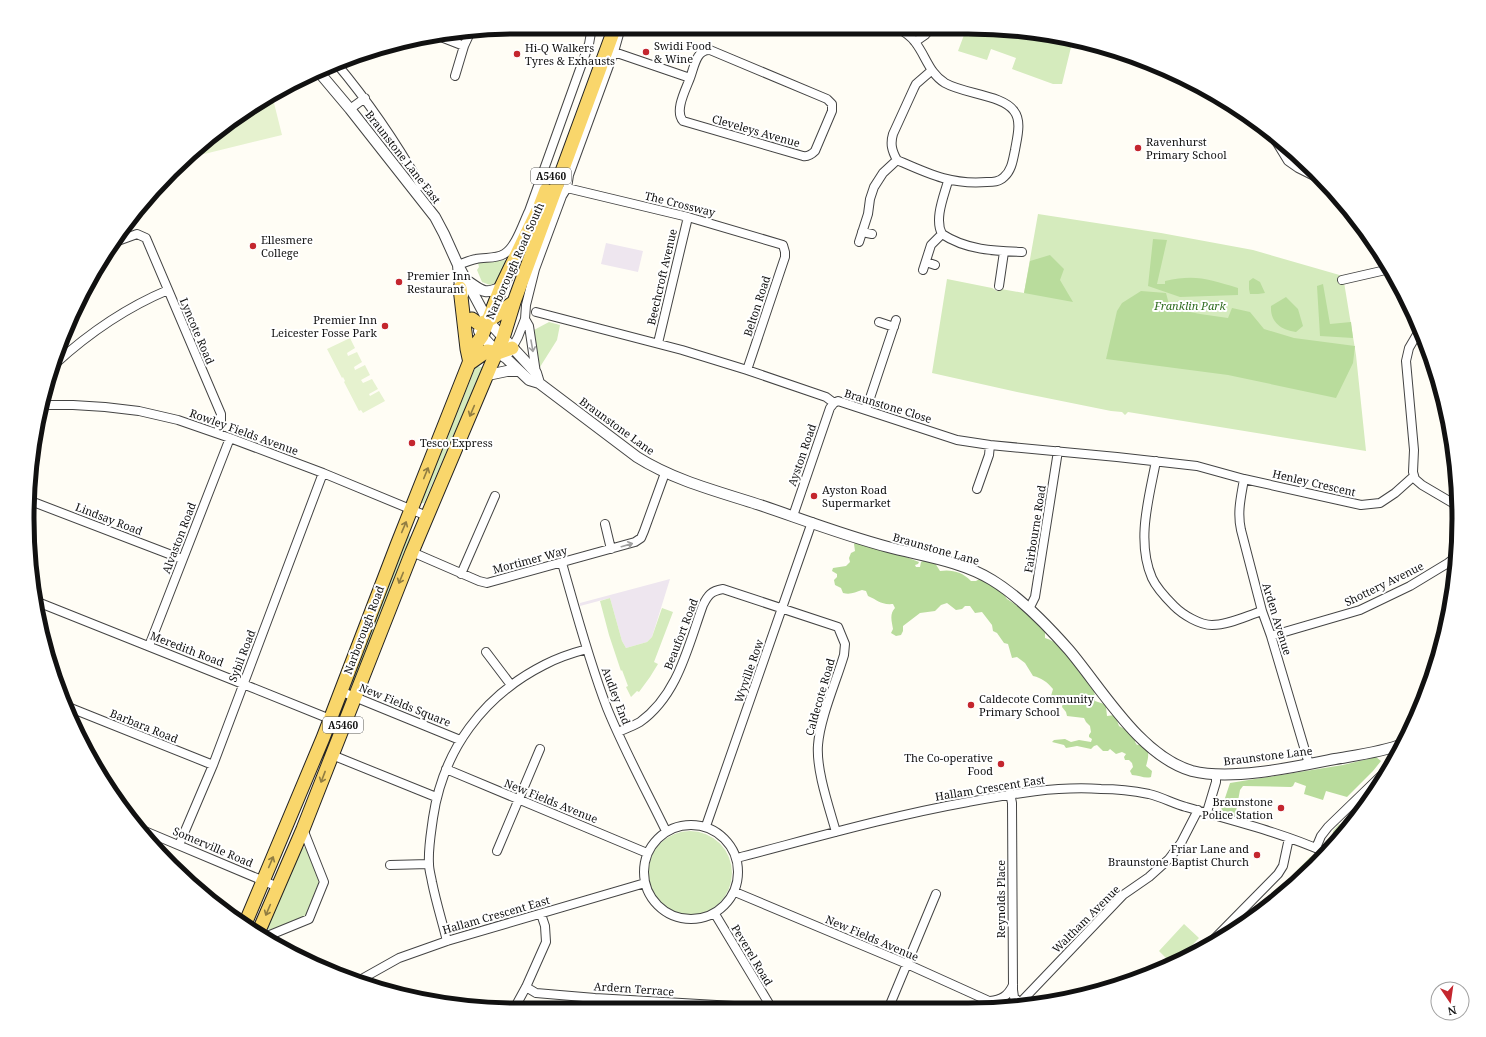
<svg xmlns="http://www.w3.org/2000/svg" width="1486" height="1037" viewBox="0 0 1486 1037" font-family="'Noto Serif',serif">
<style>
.industrial{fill:#eee6ef}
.green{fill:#d5ebbd}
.forest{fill:#b9dc9c}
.pitch{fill:#e6f2cf}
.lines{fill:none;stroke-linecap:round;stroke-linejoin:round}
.minor-casing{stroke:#444;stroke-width:10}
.tertiary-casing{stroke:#444;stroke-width:12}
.primary-casing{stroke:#222;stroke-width:15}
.minor{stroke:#fff;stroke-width:8}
.tertiary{stroke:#fff;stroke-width:10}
.primary{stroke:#f9d66b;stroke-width:13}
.oneway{stroke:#a0a0a0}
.oneway2{stroke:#917d42}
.poi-dot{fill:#c4262e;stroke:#fff;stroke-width:1.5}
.labels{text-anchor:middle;stroke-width:4;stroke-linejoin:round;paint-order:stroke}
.shield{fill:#fff;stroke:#585858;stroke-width:1}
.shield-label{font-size:10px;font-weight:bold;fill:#111}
.poi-label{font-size:11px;fill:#111;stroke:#fff;text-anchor:start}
.street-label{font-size:11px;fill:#111;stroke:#fff}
.park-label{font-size:11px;font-style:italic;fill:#2f6b1f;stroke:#fff}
.rim{fill:none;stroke:#111;stroke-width:5}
</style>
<rect width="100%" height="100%" fill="#fffdf5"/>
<path class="industrial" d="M606,243L643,251L638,272L601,264Z
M670,579L652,637L647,642L626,648L622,641L610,598L580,606V603Z"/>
<path class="green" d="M967,27L1064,36L1073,39L1062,84H1053L1012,69L1016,58L991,49L987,60L958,51Z
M1038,214L1161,233L1253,250L1343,276L1356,355L1366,451L1128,412L1125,415L1122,412L1111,411L1017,392L932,373L947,279L992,288L997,291L1001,289L1024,293Z
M511,255L497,282L490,285L482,282L477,270L479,267L478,263L506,260Z
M549,322L560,325L557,340L540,367L534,330Z
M476,366L483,367L424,503H421V501Z
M409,533L411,541L380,613L354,682L351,683L350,682Z
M610,598L622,641L626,648L647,642L652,637L662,608L673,612L654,662L658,664L650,677L639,692L637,691L631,697L626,687L628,686L622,670L621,671L609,635L600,601Z
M1339,824L1342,825V834L1335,841L1332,840L1333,831Z
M648 873a42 42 0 1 1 84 0a42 42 0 1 1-84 0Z
M306,847L319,882L305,917L271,932L267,928L301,848Z
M1319,855L1322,856L1292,888L1258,910L1310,857Z
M1184,924L1199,938L1175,963L1172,964L1159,951Z"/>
<path class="forest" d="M1153,239L1167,240L1157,284H1165V281C1195,274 1209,279 1238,288V295L1180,297L1148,286Z
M1050,255L1064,269L1060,280L1073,302L1024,293L1030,261Z
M1253,278L1260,282L1265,293L1258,294H1250L1249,289V281Z
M1323,284L1330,324L1351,322L1353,338L1320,336L1317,286Z
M1141,291L1166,293L1170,308L1200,314L1228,318L1232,308L1250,312L1264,329L1294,338L1355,346L1353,363L1336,398L1228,375L1106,359L1117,311L1122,303Z
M1286,297L1298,309L1303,326L1296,332C1281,330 1270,322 1271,306Z
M1178,300L1196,305L1199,311L1186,310L1177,304Z
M856,542L884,551L904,555L906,557L919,562L918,564L915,565L916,567H920L921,562L925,560L935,563L940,571C951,569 963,572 971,581H976L983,577L1003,593L1007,599L1021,608L1025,609L1042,628L1045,632V638C1056,641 1070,653 1076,663C1078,666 1077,670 1079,672C1087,682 1096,686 1095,701L1104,704L1106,707L1107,716L1115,715L1119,726L1132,733L1135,736V742L1137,745L1142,744C1150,750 1149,756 1146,766L1152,771L1151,777C1145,779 1139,775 1132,775L1130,771L1133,767L1132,763L1129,760H1125L1124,757L1126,754L1122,752L1116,754L1110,749L1108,751H1103L1097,745L1094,746L1091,749L1077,746L1066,748L1064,745L1052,742L1054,740L1065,739L1071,742L1079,740L1091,742L1092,739L1089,737V735L1091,732L1090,726L1086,722L1084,718L1067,716L1066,712L1062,707L1063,703L1057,701L1051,696L1053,689C1047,682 1042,678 1033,676L1025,663L1017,657L1012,658L1008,644L1004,643L997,633L993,631L992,625L982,612L975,613L970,606H965L962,609L956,610L947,603L941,605L935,611L920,613L903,626V631L901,635L896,636L891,633L893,629C892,622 889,614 895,608L893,604C880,605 878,600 868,596L866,591L862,590C855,592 851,595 843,593L841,588L835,585L834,580L837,577V574L832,571L833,568L846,566L850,562L849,558L851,553L855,551L854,544Z
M1376,757L1381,761L1373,771L1347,797L1326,791L1323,800L1304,794L1306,786L1295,782L1293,786L1291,787L1243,786L1240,790L1235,817L1221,810L1230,783L1343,765Z"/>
<path class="pitch" d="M272,95L282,135L192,157L246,110Z
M350,338L355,348L347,353L348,356L357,352L362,362L354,367L355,370L365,365L370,375L361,380L363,383L372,379L378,389L369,394L370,396L379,391L385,401L363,413L361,410L359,411L344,382L345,381L343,377L342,378L327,349Z"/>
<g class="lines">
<defs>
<path id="minor" d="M896,27C903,31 910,35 915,42C926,56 929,73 945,83C964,94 1003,95 1014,111C1022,121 1017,138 1015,150C1013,159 1012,170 1004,177C999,182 993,182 987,182C951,185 929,174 897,160
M441,37L464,46
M915,42L925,35L932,27
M614,52L690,78C686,89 674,111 683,121L803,156C808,157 811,155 815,151L832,111V104L827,99L710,50C696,49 694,68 690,78
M336,63C368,101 396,142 421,186
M455,76L464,46L470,33
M350,109L365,98
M1271,133L1288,161L1298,168L1322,180
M948,181C944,196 934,219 942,234C966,250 994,251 1022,252
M567,188L688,217L783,245L785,252V257L747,370
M862,232L872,234
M115,242L137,234L146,238L221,414V421L218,433
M859,242L868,214L870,199L874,187L883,173L897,160C892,151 890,144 893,134L914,88L916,84L931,71
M926,262L935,265
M458,265C464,263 470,260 476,259C485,257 496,259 504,254C516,247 523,223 529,211L589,44L592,27
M923,270L931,245L942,234
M1342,280L1390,269
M999,286L1004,252
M536,312L682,350L747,370L826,397L834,403L838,401L957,440L990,445L1117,457L1197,466L1244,479L1361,505L1380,503L1395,493L1414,476
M525,319L529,326L536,373
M879,322L894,327
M1419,331L1409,348L1406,361L1414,450L1413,472L1415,479L1422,485L1456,505
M658,343L688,217
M510,352L518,337L525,319L526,305L535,269L562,196L567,188L569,175L614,52L621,27
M55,364C89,333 125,308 168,290
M44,405H73L105,407L139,411L178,420L230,438L323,473L427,516
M866,410L896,320
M1156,461C1149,498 1136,541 1152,578C1157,589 1166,598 1174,606C1183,615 1200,625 1212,625C1229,625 1246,616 1262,611
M1244,479C1241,497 1237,512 1241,530L1262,611L1271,636L1309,764
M977,489L989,455L990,445
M28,500L182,559
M793,516L830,408L834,403
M605,524L611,549
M412,552L479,581L487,583L635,542L641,538L644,531L665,473
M562,563C576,612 589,661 607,708C624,750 646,790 666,831
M461,574L495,496
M35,601L243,684L330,719
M1029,609L1035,597L1058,451
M1271,636L1360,610L1410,586L1448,563L1457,556
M149,646L230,438
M486,652L511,685
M340,691L460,740
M68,707L213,765
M618,732C625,729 633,726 640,722C678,695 688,646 703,605C708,595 711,591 723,589L838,627L845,644L844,655C836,682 820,718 818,745C816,770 829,807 836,832
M332,755L436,797
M446,769L647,853
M1010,793L1012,803L1013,990L1014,997L1020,1003
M1207,812L1216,782V775
M644 872a47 47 0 1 1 94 0a47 47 0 1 1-94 0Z
M706,826L812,522
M140,829L278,887
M179,845L213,765L323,473
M1316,848L1321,836L1328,827L1389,768
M497,851L540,749
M737,858C814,838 890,816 968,802C1012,794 1055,786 1101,789C1116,789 1134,791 1149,794C1162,797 1174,804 1186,807C1233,821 1280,832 1325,852
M390,865L429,864
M735,892L907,964L1000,1006
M715,914L771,1007
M265,937L309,919L324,882L303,829
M1213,940L1278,874L1283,866L1289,838
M447,941C442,921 436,902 432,882C431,876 429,870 429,864C428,849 431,833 433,818C443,750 483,696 544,665C557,658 572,653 587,649
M358,981L399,958L447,941L645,883
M526,987L536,993L595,998L734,1006L741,1007
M990,1001C1001,1000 1008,996 1013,985
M1017,1006L1123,895L1149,877L1169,859L1181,843L1198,810
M889,1007L936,894
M595,1008V998
M514,1009L526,987L546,942L545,926L541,914"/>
<path id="tertiary" d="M318,71L350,109L435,217L444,234L458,265L488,321L536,373L539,383
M458,265L460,288L463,295
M469,282C482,291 485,295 501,287
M479,331L482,336L498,353L506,358L529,380L539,383L637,457C675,481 720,492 763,506C804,520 846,536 888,547C922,556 961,561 992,580C1020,597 1047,625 1069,650C1102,689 1140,756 1192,771C1231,781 1295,767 1335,759C1358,755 1382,752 1403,744
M488,375L507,371H519"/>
<path id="primary" d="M460,288L467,349L470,363
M472,319L479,324C495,319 501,311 514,302
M470,363L487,351L498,353L512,348
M245,924L323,738L397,545L477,343L482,336L501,287L540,206L546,190
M258,933L303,829L412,552L491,365L503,338L514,302L615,27"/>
</defs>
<use href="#minor" class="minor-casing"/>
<use href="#tertiary" class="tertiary-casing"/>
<use href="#primary" class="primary-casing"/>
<use href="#minor" class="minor"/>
<use href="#tertiary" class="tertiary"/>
<use href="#primary" class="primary"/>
</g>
<defs><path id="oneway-shaft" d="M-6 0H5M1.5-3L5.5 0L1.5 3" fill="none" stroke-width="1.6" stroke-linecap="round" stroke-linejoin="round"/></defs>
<g class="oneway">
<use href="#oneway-shaft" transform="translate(532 346) rotate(80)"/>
<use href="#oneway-shaft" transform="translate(627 545) rotate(-16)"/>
</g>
<g class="oneway2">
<use href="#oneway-shaft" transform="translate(472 411) rotate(113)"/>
<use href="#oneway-shaft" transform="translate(426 473) rotate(-68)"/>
<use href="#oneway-shaft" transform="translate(404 527) rotate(-67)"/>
<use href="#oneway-shaft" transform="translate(401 578) rotate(112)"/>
<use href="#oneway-shaft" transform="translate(323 777) rotate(111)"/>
<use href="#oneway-shaft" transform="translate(271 862) rotate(-67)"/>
<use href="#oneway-shaft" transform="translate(268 910) rotate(113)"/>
</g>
<g class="poi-dot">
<circle cx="646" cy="52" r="4"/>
<circle cx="517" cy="54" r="4"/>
<circle cx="1138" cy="148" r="4"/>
<circle cx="253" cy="246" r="4"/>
<circle cx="399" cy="282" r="4"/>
<circle cx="385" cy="326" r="4"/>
<circle cx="412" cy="443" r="4"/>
<circle cx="814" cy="496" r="4"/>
<circle cx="971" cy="705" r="4"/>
<circle cx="1001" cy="764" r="4"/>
<circle cx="1281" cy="808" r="4"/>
<circle cx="1257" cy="855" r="4"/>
</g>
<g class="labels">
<g class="shield">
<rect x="531" y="168" width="40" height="16" rx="3"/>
<rect x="323" y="717" width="40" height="16" rx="3"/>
</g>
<g class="shield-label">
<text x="551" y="180">A5460</text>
<text x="343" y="729">A5460</text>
</g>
<g class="poi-label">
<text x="654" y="50">Swidi Food<tspan x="654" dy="13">&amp; Wine</tspan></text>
<text x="525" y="52">Hi-Q Walkers<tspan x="525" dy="13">Tyres &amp; Exhausts</tspan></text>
<text x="1146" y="146">Ravenhurst<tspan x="1146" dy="13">Primary School</tspan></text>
<text x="261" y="244">Ellesmere<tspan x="261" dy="13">College</tspan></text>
<text x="407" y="280">Premier Inn<tspan x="407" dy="13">Restaurant</tspan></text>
<text x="377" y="324" text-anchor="end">Premier Inn<tspan x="377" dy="13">Leicester Fosse Park</tspan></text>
<text x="420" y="447">Tesco Express</text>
<text x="822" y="494">Ayston Road<tspan x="822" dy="13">Supermarket</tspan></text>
<text x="979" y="703">Caldecote Community<tspan x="979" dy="13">Primary School</tspan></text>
<text x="993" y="762" text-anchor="end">The Co-operative<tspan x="993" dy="13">Food</tspan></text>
<text x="1273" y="806" text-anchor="end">Braunstone<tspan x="1273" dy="13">Police Station</tspan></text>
<text x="1249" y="853" text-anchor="end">Friar Lane and<tspan x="1249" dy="13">Braunstone Baptist Church</tspan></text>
</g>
<g class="street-label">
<text transform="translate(756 131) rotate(16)" y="4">Cleveleys Avenue</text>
<text transform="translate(403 157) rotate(52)" y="4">Braunstone Lane East</text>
<text transform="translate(680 204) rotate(14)" y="4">The Crossway</text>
<text transform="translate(515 261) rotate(-66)" y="4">Narborough Road South</text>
<text transform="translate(662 277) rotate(-77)" y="4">Beechcroft Avenue</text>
<text transform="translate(757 306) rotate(-72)" y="4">Belton Road</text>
<text transform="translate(197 331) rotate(67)" y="4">Lyncote Road</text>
<text transform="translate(888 406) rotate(17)" y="4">Braunstone Close</text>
<text transform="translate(617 426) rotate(36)" y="4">Braunstone Lane</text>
<text transform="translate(244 432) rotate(20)" y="4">Rowley Fields Avenue</text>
<text transform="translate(802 455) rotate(-71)" y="4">Ayston Road</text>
<text transform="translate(1314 483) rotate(13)" y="4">Henley Crescent</text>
<text transform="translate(109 519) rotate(21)" y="4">Lindsay Road</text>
<text transform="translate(1035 529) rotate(-81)" y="4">Fairbourne Road</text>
<text transform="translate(179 538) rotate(-69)" y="4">Alvaston Road</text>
<text transform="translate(936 549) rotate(16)" y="4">Braunstone Lane</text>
<text transform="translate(530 560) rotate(-15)" y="4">Mortimer Way</text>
<text transform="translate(1384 584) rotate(-26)" y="4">Shottery Avenue</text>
<text transform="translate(1277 619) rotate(73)" y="4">Arden Avenue</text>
<text transform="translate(364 630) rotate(-69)" y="4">Narborough Road</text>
<text transform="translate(681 634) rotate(-69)" y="4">Beaufort Road</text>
<text transform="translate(187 649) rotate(21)" y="4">Meredith Road</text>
<text transform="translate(242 656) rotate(-69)" y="4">Sybil Road</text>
<text transform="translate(749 671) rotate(-71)" y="4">Wyville Row</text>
<text transform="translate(616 696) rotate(69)" y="4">Audley End</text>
<text transform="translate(820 697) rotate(-74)" y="4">Caldecote Road</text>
<text transform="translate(405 705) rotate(22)" y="4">New Fields Square</text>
<text transform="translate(144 726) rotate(22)" y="4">Barbara Road</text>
<text transform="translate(1268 756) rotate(-7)" y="4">Braunstone Lane</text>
<text transform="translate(990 788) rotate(-9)" y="4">Hallam Crescent East</text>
<text transform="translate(551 801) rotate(22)" y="4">New Fields Avenue</text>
<text transform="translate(213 847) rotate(23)" y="4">Somerville Road</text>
<text transform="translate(1001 899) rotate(-90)" y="4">Reynolds Place</text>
<text transform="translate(496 915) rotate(-16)" y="4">Hallam Crescent East</text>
<text transform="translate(1086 919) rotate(-45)" y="4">Waltham Avenue</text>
<text transform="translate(872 938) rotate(23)" y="4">New Fields Avenue</text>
<text transform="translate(752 955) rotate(59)" y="4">Peverel Road</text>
<text transform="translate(634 989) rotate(4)" y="4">Ardern Terrace</text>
</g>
<g class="park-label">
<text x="1190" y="310">Franklin Park</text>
</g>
</g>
<path d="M0 0H1486V1037H0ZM518 34H968A484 484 0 0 1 1452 518V519A484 484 0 0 1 968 1003H518A484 484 0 0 1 34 519V518A484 484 0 0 1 518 34Z" fill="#fff" fill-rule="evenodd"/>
<path class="rim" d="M518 34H968A484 484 0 0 1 1452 518V519A484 484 0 0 1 968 1003H518A484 484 0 0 1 34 519V518A484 484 0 0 1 518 34Z"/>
<g transform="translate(1450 1001) rotate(167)"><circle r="19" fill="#ffffff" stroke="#a0a0a0"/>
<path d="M0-3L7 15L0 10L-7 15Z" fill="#c4262e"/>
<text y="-6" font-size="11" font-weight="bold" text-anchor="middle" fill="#111111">N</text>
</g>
</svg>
